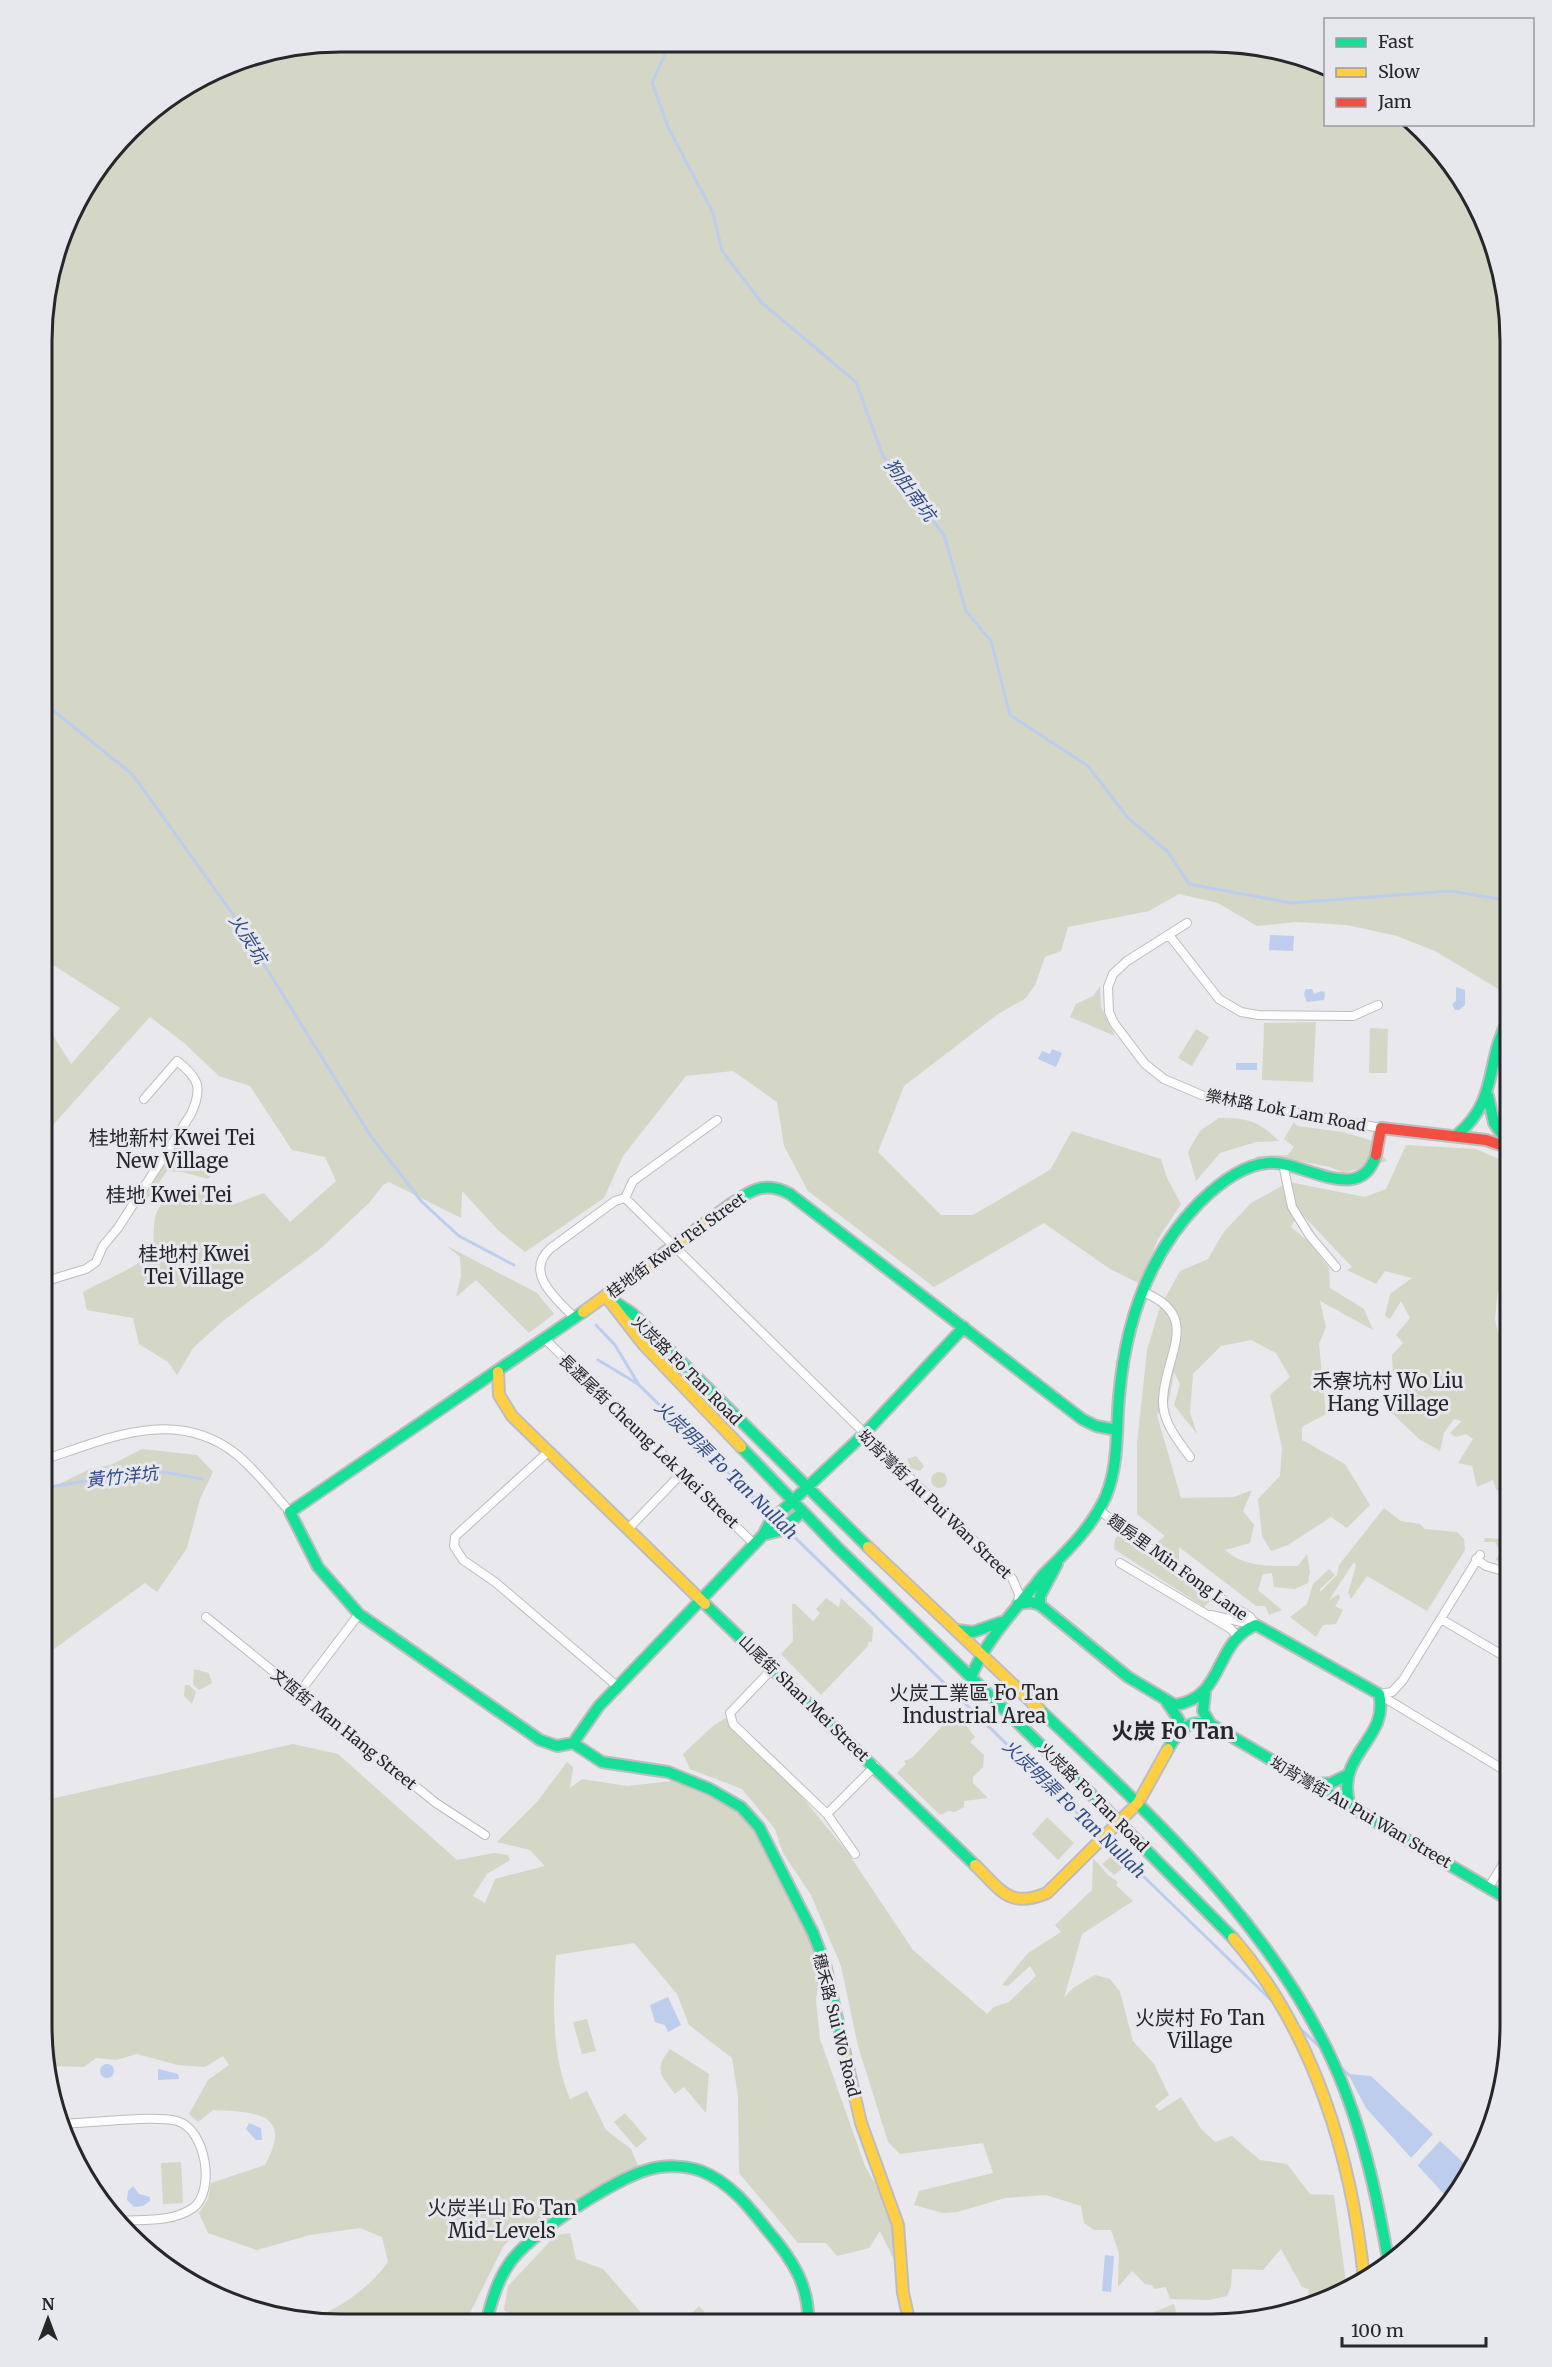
<svg xmlns="http://www.w3.org/2000/svg" width="1552" height="2367" viewBox="0 0 1552 2367" font-family="Merriweather,'Noto Sans TC',serif">
<style>
.green{fill:#d4d6c6}
.water{fill:#bccdee}
.pier{fill:#e8e8ed}
.lines{fill:none;stroke-linecap:round;stroke-linejoin:round}
.stream{stroke:#bccdee;stroke-width:3}
.street-casing{stroke:#bdbdc0;stroke-width:10}
.fast-casing{stroke:#bdbdc0;stroke-width:14}
.slow-casing{stroke:#bdbdc0;stroke-width:14}
.jam-casing{stroke:#bdbdc0;stroke-width:14}
.street{stroke:#fcfcfc;stroke-width:8}
.fast{stroke:#16e098;stroke-width:10}
.slow{stroke:#ffcf43;stroke-width:10}
.jam{stroke:#f24e42;stroke-width:10}
.labels{text-anchor:middle;stroke-width:6;stroke-linejoin:round;paint-order:stroke}
.street-label{font-size:16px;fill:#27272a;stroke:#e7e7ee}
.water-label{font-size:18px;font-style:italic;fill:#324e86;stroke:#e7e7ee}
.quarter-label{font-size:20px;fill:#27272a;stroke:#e7e7ee}
.district-label{font-size:22px;font-weight:bold;fill:#27272a;stroke:#e7e7ee}
.rim{fill:none;stroke:#27272a;stroke-width:3}
</style>
<rect width="100%" height="100%" fill="#e8e8ed"/>
<path class="green" d="M342,42L1250,45L1325,65L1326,124L1413,125L1448,159L1487,227L1510,342V996L1435,951L1397,936L1347,925L1297,922L1257,926L1218,903L1179,894L1149,911L1068,927L1061,951L1045,957L1035,985L1026,998L998,1014L904,1086L878,1152L941,1215H973L1050,1170L1072,1131L1161,1159L1167,1178L1181,1204L1158,1239L1140,1284L1110,1269L1044,1223L934,1287L808,1191L784,1146L777,1102L733,1071L686,1076L623,1156L604,1198L525,1252L499,1231L462,1191L461,1218L389,1182L383,1185L370,1202L320,1249L224,1320L193,1348L177,1375L168,1362L139,1344L133,1318L87,1310L83,1292C107,1278 133,1271 153,1251C154,1241 153,1229 155,1218C161,1191 193,1184 216,1195C222,1198 225,1203 232,1205L264,1193L290,1222L336,1181L325,1157L292,1150L250,1086L219,1076L183,1042L150,1017L43,1136L44,1013L49,1029L71,1064L120,1008L47,961L44,968L45,302L82,192L144,116L245,58Z
M1100,986L1101,1007L1115,1036L1070,1017L1076,1004L1093,996Z
M1316,1022L1313,1082L1262,1080L1264,1023Z
M1370,1028L1388,1029L1387,1073H1369Z
M1196,1029L1209,1037L1192,1066L1178,1058Z
M1219,1118C1249,1118 1258,1121 1279,1141L1256,1142L1220,1153L1196,1181L1188,1152L1200,1131Z
M1294,1122L1297,1126L1343,1132L1370,1140L1387,1161L1344,1173L1330,1167L1293,1160L1244,1165L1258,1156L1288,1155L1294,1147L1284,1139Z
M181,1137L196,1153L205,1157L216,1170L208,1179L182,1172L167,1171L148,1198H130C143,1174 170,1163 181,1137Z
M1406,1145L1476,1149L1510,1164V1239L1497,1296L1495,1320L1503,1353L1510,1355V1500L1496,1489L1493,1480L1477,1487L1472,1466L1458,1463L1473,1439L1466,1434L1456,1437L1450,1433L1462,1421L1454,1419L1444,1433L1440,1451L1419,1439L1389,1410L1409,1386L1393,1374L1392,1355L1403,1343L1396,1335L1410,1318L1401,1301L1390,1319L1385,1316L1390,1294L1412,1278L1385,1271L1376,1284L1347,1270L1352,1267L1299,1211L1291,1227L1309,1242L1329,1268L1330,1288L1364,1309L1373,1330L1320,1301L1326,1327L1319,1344L1326,1414L1302,1427V1440L1345,1464L1370,1505L1347,1528L1331,1517L1288,1545L1271,1551L1262,1536L1258,1499L1280,1476L1282,1448L1270,1395L1290,1377L1276,1353L1251,1340L1221,1346L1193,1374L1190,1413L1197,1434L1174,1405L1180,1384L1174,1372L1169,1400L1157,1415L1181,1498L1234,1497L1252,1490L1243,1511L1254,1525L1250,1543L1225,1550C1245,1568 1272,1566 1298,1566L1307,1554L1310,1572L1308,1583L1295,1589L1274,1587L1272,1573L1263,1574L1258,1590L1282,1610L1269,1615L1265,1606H1256L1179,1547V1578L1211,1600L1204,1607L1114,1549L1115,1539L1121,1533L1146,1551L1165,1536L1137,1514V1444L1147,1350L1160,1307L1180,1271L1208,1259L1223,1233L1251,1203L1289,1182L1365,1197L1386,1189Z
M447,1246L537,1293L554,1314L529,1333L476,1280L456,1297L461,1276L460,1257Z
M142,1449L197,1455L213,1472L200,1499L187,1548L157,1592L145,1583L43,1657V1492L90,1469L111,1465Z
M916,1456L924,1466L920,1471L911,1468L907,1459Z
M931 1480a8 8 0 1 1 16 0a8 8 0 1 1-16 0Z
M1384,1508L1401,1521L1420,1524L1425,1529L1457,1532L1464,1539L1465,1550L1427,1611L1367,1576L1351,1599L1348,1593L1356,1566L1354,1562L1329,1600L1339,1594L1340,1598L1335,1606L1343,1610L1336,1624L1323,1625L1316,1637L1290,1617L1307,1604L1313,1584L1329,1569L1335,1575L1320,1589V1592L1337,1575L1339,1565Z
M1506,1534L1510,1535V1567L1496,1560L1500,1551L1495,1542H1484L1485,1538L1500,1539Z
M826,1598L839,1607L841,1598L873,1628L872,1642H868V1646L821,1695L781,1654L793,1641L792,1604H795L813,1621L820,1613L816,1609Z
M194,1669L209,1673L212,1683L199,1690L193,1685Z
M185,1685H189L196,1692L192,1704L184,1696Z
M729,1716L734,1731L789,1781L848,1853L913,1950L987,2014L994,2007L1009,2002L1036,1976L1030,1966L1008,1986L1002,1985L1028,1953L1061,1932L1055,1925L1092,1890L1093,1858L1108,1875L1118,1882L1116,1885L1133,1901L1082,1934L1064,1998L1073,1988L1095,1975L1110,1979L1120,1992L1133,2041L1154,2064L1169,2095L1155,2106L1159,2111L1181,2097L1201,2129L1215,2142L1232,2136L1260,2160L1287,2164L1310,2194L1334,2195L1347,2290L1325,2302L1210,2325H1196L1240,2318L1302,2301L1308,2295L1309,2289L1302,2287L1281,2249L1263,2270L1232,2269L1231,2286L1227,2296L1209,2300L1170,2299L1166,2287L1154,2289L1152,2285L1145,2284L1132,2271L1118,2287L1119,2253L1111,2230H1094L1084,2223L1081,2206L1046,2195L1005,2198L957,2212L943,2213L914,2205L919,2191L993,2173L983,2143L900,2154L888,2142L858,2046L841,1966L811,1895L783,1853L775,1829L742,1789L690,1769L683,1754L713,1726Z
M948,1720L952,1724L962,1720L975,1737L970,1742L984,1755L983,1767L973,1777V1783L988,1798L964,1801V1807L955,1812L948,1811L940,1815L897,1773L906,1764L904,1761L912,1758Z
M293,1744L338,1754L457,1860L494,1853L508,1855L510,1860L487,1874L473,1896L485,1903L495,1879L545,1866L530,1850L497,1842L537,1802L567,1762L573,1767L570,1788L582,1779L627,1786L672,1781L725,1803L751,1824L803,1922L820,1969L816,2001L820,2039L865,2166L896,2221L893,2258L880,2231L869,2248L837,2256L826,2243H798L739,2173L738,2096L732,2058L689,2025L677,1994L634,1943L556,1955C553,2004 551,2053 570,2099L587,2091L606,2130L631,2149L638,2166L560,2215L518,2230L503,2247L465,2323L301,2322C334,2313 368,2290 388,2262L382,2237L360,2228L310,2235L257,2250L208,2233L199,2213L208,2199L211,2183L265,2165C295,2111 252,2112 213,2110L198,2122L189,2114L208,2080L229,2065L223,2056L205,2067L178,2065L137,2054L116,2060L96,2058L84,2067L50,2066L42,2025V1801Z
M1047,1817L1074,1843L1058,1860L1032,1834Z
M1111,1857L1123,1868L1114,1875L1102,1864Z
M587,2019L596,2051L582,2054L573,2022Z
M670,2049L709,2074L706,2113L684,2087L675,2094C661,2074 653,2071 670,2049Z
M625,2113L647,2139L636,2148L614,2122Z
M181,2162L183,2203L163,2204L161,2163Z
M570,2233L576,2259L603,2269L650,2323H522L504,2310L508,2286L556,2235Z
M1174,2304L1180,2325H1148L1154,2312Z
M699,2306L709,2317L702,2324H681Z"/>
<path class="water" d="M1270,935L1294,936L1293,951L1269,950Z
M1456,987L1465,990V1005L1459,1010H1455L1452,1004L1456,1001Z
M1306,989H1312L1314,994L1322,991L1325,993L1324,1000L1307,1002L1304,994Z
M1052,1049L1062,1053L1056,1067L1038,1059L1042,1051L1050,1054Z
M1236,1063H1257V1070H1236Z
M668,1997L681,2025L668,2032L665,2025L655,2022L650,2005Z
M100 2071a7 7 0 1 1 14 0a7 7 0 1 1-14 0Z
M158,2069L178,2074L179,2079L158,2080Z
M1348,2074L1371,2076L1469,2168L1451,2202L1366,2108Z
M249,2123L261,2128L262,2140H256L246,2129Z
M133,2186L139,2194L150,2197V2201L143,2206L134,2207L127,2200L128,2191Z
M1105,2255L1114,2256L1111,2292L1102,2291Z"/>
<path class="pier" d="M1436,2131L1443,2138L1417,2166L1410,2159Z"/>
<g class="lines">
<path class="stream" d="M670,43L652,83L668,127L713,213L722,251L762,303L856,382L883,456L944,535L966,611L991,641L1010,715L1088,766L1128,818L1168,852L1189,884L1291,903L1451,891L1510,901
M44,703L133,775L234,916L370,1135L422,1202L459,1236L514,1265
M596,1325L615,1345L639,1385L772,1515
M598,1360L638,1384
M43,1488L152,1470L202,1479
M777,1520L1101,1836
M1106,1840L1271,2000
M1293,2022L1321,2048
M1338,2065L1349,2075"/>
<defs>
<path id="street" d="M1187,923L1127,961L1113,974L1108,987L1109,1012L1114,1023L1145,1064L1164,1079L1204,1096L1381,1128
M1169,935L1219,999L1241,1012L1258,1015L1353,1016L1378,1005
M1495,1057L1510,1060
M1283,1164L1292,1207L1310,1236L1336,1267
M625,1198L633,1181L717,1120
M43,1282L86,1269L96,1262L103,1246L118,1228L191,1114C203,1088 199,1078 177,1061L144,1099
M1143,1292C1203,1316 1165,1354 1163,1399C1162,1422 1177,1439 1190,1457
M575,1318C556,1299 523,1272 551,1248L615,1201L625,1198L1012,1578L1019,1594L1018,1604
M545,1339L753,1543
M548,1452L460,1532L455,1537L454,1546L463,1560L495,1582L617,1686
M43,1460C107,1439 175,1406 236,1454C256,1470 273,1493 290,1512
M1099,1510L1186,1576L1250,1617L1256,1625
M628,1529L682,1473
M1476,1559L1486,1566L1510,1573
M1120,1563L1231,1629L1237,1636
M1211,1615L1255,1625
M206,1617L436,1803L485,1835
M1441,1619L1509,1659
M773,1668L730,1713L733,1724L827,1814L855,1854
M299,1693L359,1614
M1379,1694L1392,1692L1403,1680L1480,1555
M1380,1695L1509,1773
M827,1814L875,1766
M1489,1887L1509,1854
M62,2124C89,2123 154,2115 177,2121C206,2129 216,2191 193,2208C171,2223 142,2219 117,2221"/>
<path id="fast" d="M1488,1096L1494,1123L1510,1146
M1457,1135C1500,1099 1484,1061 1510,1017
M731,1204C752,1189 766,1181 790,1194L1082,1419L1096,1426L1117,1430
M606,1296L632,1313L868,1547
M741,1447L839,1549L1093,1796L1233,1938
M763,1535L779,1531L801,1513
M705,1604L975,1865
M1018,1604L1031,1602L1040,1605L1128,1677L1175,1705C1226,1697 1213,1642 1256,1625L1379,1694C1390,1740 1334,1753 1350,1806
M1040,1605V1596L1057,1564
M957,1630L973,1632L1001,1622
M971,1677C985,1643 1007,1619 1030,1591C1035,1586 1039,1579 1044,1574C1068,1550 1092,1527 1106,1496C1119,1464 1116,1430 1119,1397C1125,1325 1147,1256 1199,1203C1217,1185 1242,1165 1268,1163C1303,1160 1360,1207 1376,1155
M1205,1693L1203,1711L1211,1725
M1166,1701L1179,1720L1178,1732
M1040,1710C1157,1821 1287,1938 1346,2093C1367,2149 1379,2206 1389,2265
M573,1743L557,1746L540,1740L359,1614L318,1567L290,1512L583,1312
M573,1743L602,1762L668,1772L710,1789L741,1807L759,1827L813,1933L825,1964L845,2054
M573,1743L599,1706L763,1535L770,1522L864,1434L964,1327
M1168,1749C1179,1730 1189,1718 1212,1725L1509,1900
M1315,1784L1331,1783L1345,1776
M486,2323C491,2303 497,2281 509,2264C528,2235 613,2180 647,2170C663,2165 685,2165 701,2171C730,2182 750,2208 768,2231C792,2259 810,2286 808,2324"/>
<path id="slow" d="M608,1299L643,1344L741,1447
M583,1312L731,1204
M498,1372L499,1395L512,1416L705,1604
M868,1547L1040,1710
M975,1865C1001,1890 1009,1909 1047,1893L1138,1803L1168,1749
M1233,1938C1314,2032 1352,2158 1364,2279
M845,2054L861,2123L898,2225L903,2293L910,2324"/>
<path id="jam" d="M1376,1155L1381,1128L1486,1140L1510,1148"/>
</defs>
<use href="#street" class="street-casing"/>
<use href="#fast" class="fast-casing"/>
<use href="#slow" class="slow-casing"/>
<use href="#jam" class="jam-casing"/>
<use href="#street" class="street"/>
<use href="#fast" class="fast"/>
<use href="#slow" class="slow"/>
<use href="#jam" class="jam"/>
</g>
<g class="labels">
<g class="street-label">
<text transform="translate(1286 1110) rotate(11)" y="6">樂林路 Lok Lam Road</text>
<text transform="translate(676 1245) rotate(-36)" y="6">桂地街 Kwei Tei Street</text>
<text transform="translate(687 1370) rotate(45)" y="6">火炭路 Fo Tan Road</text>
<text transform="translate(649 1441) rotate(44)" y="6">長瀝尾街 Cheung Lek Mei Street</text>
<text transform="translate(935 1504) rotate(44)" y="6">㘭背灣街 Au Pui Wan Street</text>
<text transform="translate(1178 1567) rotate(36)" y="6">麵房里 Min Fong Lane</text>
<text transform="translate(804 1698) rotate(44)" y="6">山尾街 Shan Mei Street</text>
<text transform="translate(344 1729) rotate(39)" y="6">文恆街 Man Hang Street</text>
<text transform="translate(1094 1797) rotate(45)" y="6">火炭路 Fo Tan Road</text>
<text transform="translate(1361 1812) rotate(30)" y="6">㘭背灣街 Au Pui Wan Street</text>
<text transform="translate(837 2025) rotate(76)" y="6">穗禾路 Sui Wo Road</text>
</g>
<g class="water-label">
<text transform="translate(910 490) rotate(53)" y="6">狗肚南坑</text>
<text transform="translate(248 939) rotate(58)" y="6">火炭坑</text>
<text transform="translate(726 1470) rotate(44)" y="6">火炭明渠 Fo Tan Nullah</text>
<text transform="translate(122 1477) rotate(-6)" y="6">黃竹洋坑</text>
<text transform="translate(1074 1809) rotate(44)" y="6">火炭明渠 Fo Tan Nullah</text>
</g>
<g class="quarter-label">
<text x="172" y="1145">桂地新村 Kwei Tei<tspan x="172" dy="23">New Village</tspan></text>
<text x="169" y="1202">桂地 Kwei Tei</text>
<text x="194" y="1261">桂地村 Kwei<tspan x="194" dy="23">Tei Village</tspan></text>
<text x="1388" y="1388">禾寮坑村 Wo Liu<tspan x="1388" dy="23">Hang Village</tspan></text>
<text x="974" y="1700">火炭工業區 Fo Tan<tspan x="974" dy="23">Industrial Area</tspan></text>
<text x="1200" y="2025">火炭村 Fo Tan<tspan x="1200" dy="23">Village</tspan></text>
<text x="502" y="2215">火炭半山 Fo Tan<tspan x="502" dy="23">Mid-Levels</tspan></text>
</g>
<g class="district-label">
<text x="1173" y="1739">火炭 Fo Tan</text>
</g>
</g>
<path d="M0 0H1552V2367H0ZM341 52H1211A289 289 0 0 1 1500 341V2025A289 289 0 0 1 1211 2314H341A289 289 0 0 1 52 2025V341A289 289 0 0 1 341 52Z" fill="#e7e7ee" fill-rule="evenodd"/>
<path class="rim" d="M341 52H1211A289 289 0 0 1 1500 341V2025A289 289 0 0 1 1211 2314H341A289 289 0 0 1 52 2025V341A289 289 0 0 1 341 52Z"/>
<rect x="1324" y="18" width="210" height="108" fill="#e7e7ee" stroke="#9a9aa0" stroke-width="1.5"/>
<rect x="1336" y="38" width="30" height="9" fill="#16e098" stroke="#9a9aa0" stroke-width="1.5"/>
<text x="1378" y="48" font-size="18" fill="#27272a">Fast</text>
<rect x="1336" y="68" width="30" height="9" fill="#ffcf43" stroke="#9a9aa0" stroke-width="1.5"/>
<text x="1378" y="78" font-size="18" fill="#27272a">Slow</text>
<rect x="1336" y="98" width="30" height="9" fill="#f24e42" stroke="#9a9aa0" stroke-width="1.5"/>
<text x="1378" y="108" font-size="18" fill="#27272a">Jam</text>
<g transform="translate(48 2319)" stroke="#e7e7ee" stroke-width="4.5" paint-order="stroke">
<path d="M0-4.5L10 22L0 15L-10 22Z" fill="#27272a"/>
<text y="-9" font-size="16" font-weight="bold" text-anchor="middle" fill="#27272a">N</text>
</g>
<path d="M1342 2337v9h144v-9" fill="none" stroke="#27272a" stroke-width="3"/>
<text x="1351" y="2337" font-size="18" fill="#27272a" stroke="#e7e7ee" stroke-width="4.5" paint-order="stroke">100 m</text>
</svg>
